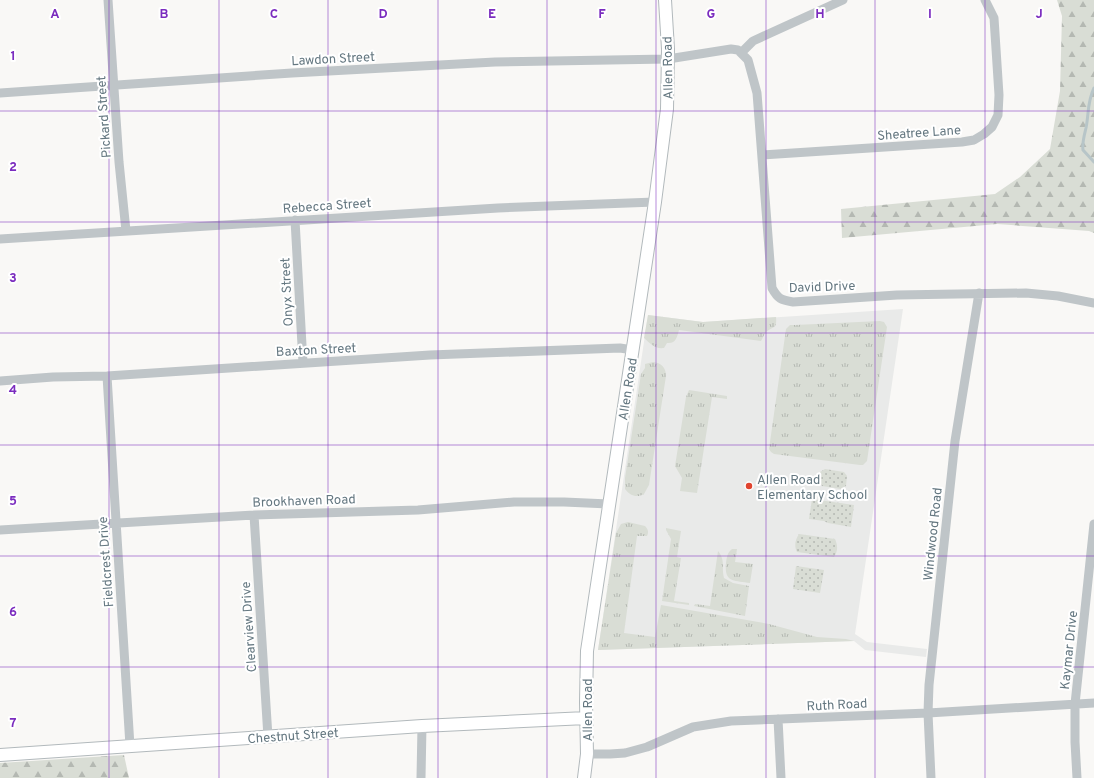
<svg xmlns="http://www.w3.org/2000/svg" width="1094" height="778" viewBox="0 0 1094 778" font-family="Overpass,sans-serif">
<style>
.built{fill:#e9eae9}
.grass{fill:url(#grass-tufts)}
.forest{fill:url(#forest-firs)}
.park{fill:url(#park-dots)}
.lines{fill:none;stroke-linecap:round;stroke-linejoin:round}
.stream{stroke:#b7c5c8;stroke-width:3}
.secondary-casing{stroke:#b2b9bc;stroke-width:14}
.street{stroke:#bfc5c8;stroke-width:9}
.secondary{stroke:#fff;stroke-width:12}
.grid{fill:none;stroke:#7b2cbf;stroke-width:1;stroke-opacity:0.55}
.poi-dot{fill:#e0442f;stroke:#fff;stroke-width:1.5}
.labels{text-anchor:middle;stroke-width:4;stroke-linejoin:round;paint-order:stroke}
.street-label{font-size:13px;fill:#647780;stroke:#fff}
.poi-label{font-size:13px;fill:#647780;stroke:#fff;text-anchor:start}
.grid-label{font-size:13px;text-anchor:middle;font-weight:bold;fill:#7b2cbf;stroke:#fff;stroke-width:4;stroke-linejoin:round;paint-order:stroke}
</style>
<defs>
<pattern id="grass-tufts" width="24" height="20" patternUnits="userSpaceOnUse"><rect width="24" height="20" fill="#d9ddd5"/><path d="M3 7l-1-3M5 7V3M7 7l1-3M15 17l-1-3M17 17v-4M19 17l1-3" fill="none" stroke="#b4b8b2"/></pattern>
<pattern id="forest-firs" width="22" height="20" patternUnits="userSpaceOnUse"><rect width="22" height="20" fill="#d9ddd5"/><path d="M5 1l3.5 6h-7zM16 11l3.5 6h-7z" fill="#b4b8b2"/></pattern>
<pattern id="park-dots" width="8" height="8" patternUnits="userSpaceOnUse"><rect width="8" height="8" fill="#d9ddd5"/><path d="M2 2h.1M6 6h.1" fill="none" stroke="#b4b8b2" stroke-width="1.8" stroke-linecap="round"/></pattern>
</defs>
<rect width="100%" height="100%" fill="#f9f8f6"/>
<path class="built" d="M903,309L855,634L867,642L927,649L926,657L865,650L854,641L598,650L648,315L703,322Z"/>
<path class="grass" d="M648,315L703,322L776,317C777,329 774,326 766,332C764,334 763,338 761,341L679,330C677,337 676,344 667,343L664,348C654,349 651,344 644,338Z
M880,321L884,322L887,327L867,461L863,465H860L774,454L771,452L769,449L786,329L790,325H795Z
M653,362C661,363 666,367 666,376L649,485L644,494C637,498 630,496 625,489V478L641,374L645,368V364Z
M689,390L727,396V399L712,397L697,493L680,491L682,478L675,466L686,397Z
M628,522L645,526C648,529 649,532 647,536H637L624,633L655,637L661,605L769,624L817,637L846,639L854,641L598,650L616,533L621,524Z
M666,528L681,531L677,557L681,558L674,601L689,603V605L662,601L671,539L666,530Z
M732,549H737L735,562L753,564L750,583C734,580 724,583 726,563C727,557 727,553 732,549Z
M718,551C726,561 721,567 724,578L733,583L749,586L745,616L694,606L695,604L710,606Z"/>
<path class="forest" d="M1057,0H1094V233L1089,231L997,224L842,238L841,209L995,194L1020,177L1050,149L1060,91L1062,16Z
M124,755L129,778H0V763Z"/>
<path class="park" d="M825,469L844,472L847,476L846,486L841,489L822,486L819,481L820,472Z
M812,499L854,505L851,527L828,523L824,521L809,519Z
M799,534L835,539C838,546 838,551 834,557L797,552C794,546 795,540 799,534Z
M796,566L824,570L820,593L793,589Z"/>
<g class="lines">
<path class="stream" d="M1094,88C1087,102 1089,114 1086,128C1084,136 1082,143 1083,150L1094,162"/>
<defs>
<path id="secondary" d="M0,755L422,726L586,718
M584,778L587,754L586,702L587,651L655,202L667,109L668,49L665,0"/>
</defs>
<use href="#secondary" class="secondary-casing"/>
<path class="street" d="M108,0L119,162L126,231
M742,52L753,41L843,0
M0,93L292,73L495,62L668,59L731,49L738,50L748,60L757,93L772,288C778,299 781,300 793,302L897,295L1026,293L1058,296L1094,303
M762,155L962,142L974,140L984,134L992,127L998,115L999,95L994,18L985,0
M295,220L303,363
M0,239L498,208L655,202
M107,376L130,746
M0,381L53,377L107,376L430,355L620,348L633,350
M254,515L268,737
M0,530L254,515L418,510L514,502H564L609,504
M778,719L781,778
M587,754H610L625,753L647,747L693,727L731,721L928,713L1094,703
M421,778L422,726
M931,778L928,713L929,685L955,441L979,293
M1077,778L1075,742V704L1094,524"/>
<use href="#secondary" class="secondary"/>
</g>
<path class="grid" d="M109,0V778M219,0V778M328,0V778M438,0V778M547,0V778M656,0V778M766,0V778M875,0V778M985,0V778M0,111H1094M0,222H1094M0,333H1094M0,445H1094M0,556H1094M0,667H1094"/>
<circle class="poi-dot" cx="749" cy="486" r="4"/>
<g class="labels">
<g class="street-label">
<text transform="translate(333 58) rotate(-3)" y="5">Lawdon Street</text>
<text transform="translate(667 68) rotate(-91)" y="5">Allen Road</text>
<text transform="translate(103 117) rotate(-94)" y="5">Pickard Street</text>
<text transform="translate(919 132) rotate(-4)" y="5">Sheatree Lane</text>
<text transform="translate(327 205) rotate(-4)" y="5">Rebecca Street</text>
<text transform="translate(822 286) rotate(-2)" y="5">David Drive</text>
<text transform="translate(286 292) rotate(-93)" y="5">Onyx Street</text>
<text transform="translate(316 349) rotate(-3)" y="5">Baxton Street</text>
<text transform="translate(627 389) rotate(-81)" y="5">Allen Road</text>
<text transform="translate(304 500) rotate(-2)" y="5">Brookhaven Road</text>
<text transform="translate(932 534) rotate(-84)" y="5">Windwood Road</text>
<text transform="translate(105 562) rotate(-94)" y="5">Fieldcrest Drive</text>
<text transform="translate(248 627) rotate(-94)" y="5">Clearview Drive</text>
<text transform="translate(1068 650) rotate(-84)" y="5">Kaymar Drive</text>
<text transform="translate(837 704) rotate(-3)" y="5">Ruth Road</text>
<text transform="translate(587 710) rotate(-90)" y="5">Allen Road</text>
<text transform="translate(293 735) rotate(-4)" y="5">Chestnut Street</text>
</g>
<g class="poi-label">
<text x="757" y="484">Allen Road<tspan x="757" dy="15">Elementary School</tspan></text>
</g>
</g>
<g class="grid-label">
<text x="55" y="18">A</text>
<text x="164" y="18">B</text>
<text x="274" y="18">C</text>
<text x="383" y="18">D</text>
<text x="492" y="18">E</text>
<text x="602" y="18">F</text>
<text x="711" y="18">G</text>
<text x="820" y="18">H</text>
<text x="930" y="18">I</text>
<text x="1039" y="18">J</text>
<text x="13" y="60">1</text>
<text x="13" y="171">2</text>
<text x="13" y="282">3</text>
<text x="13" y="394">4</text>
<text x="13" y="505">5</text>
<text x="13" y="616">6</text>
<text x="13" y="727">7</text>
</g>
</svg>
